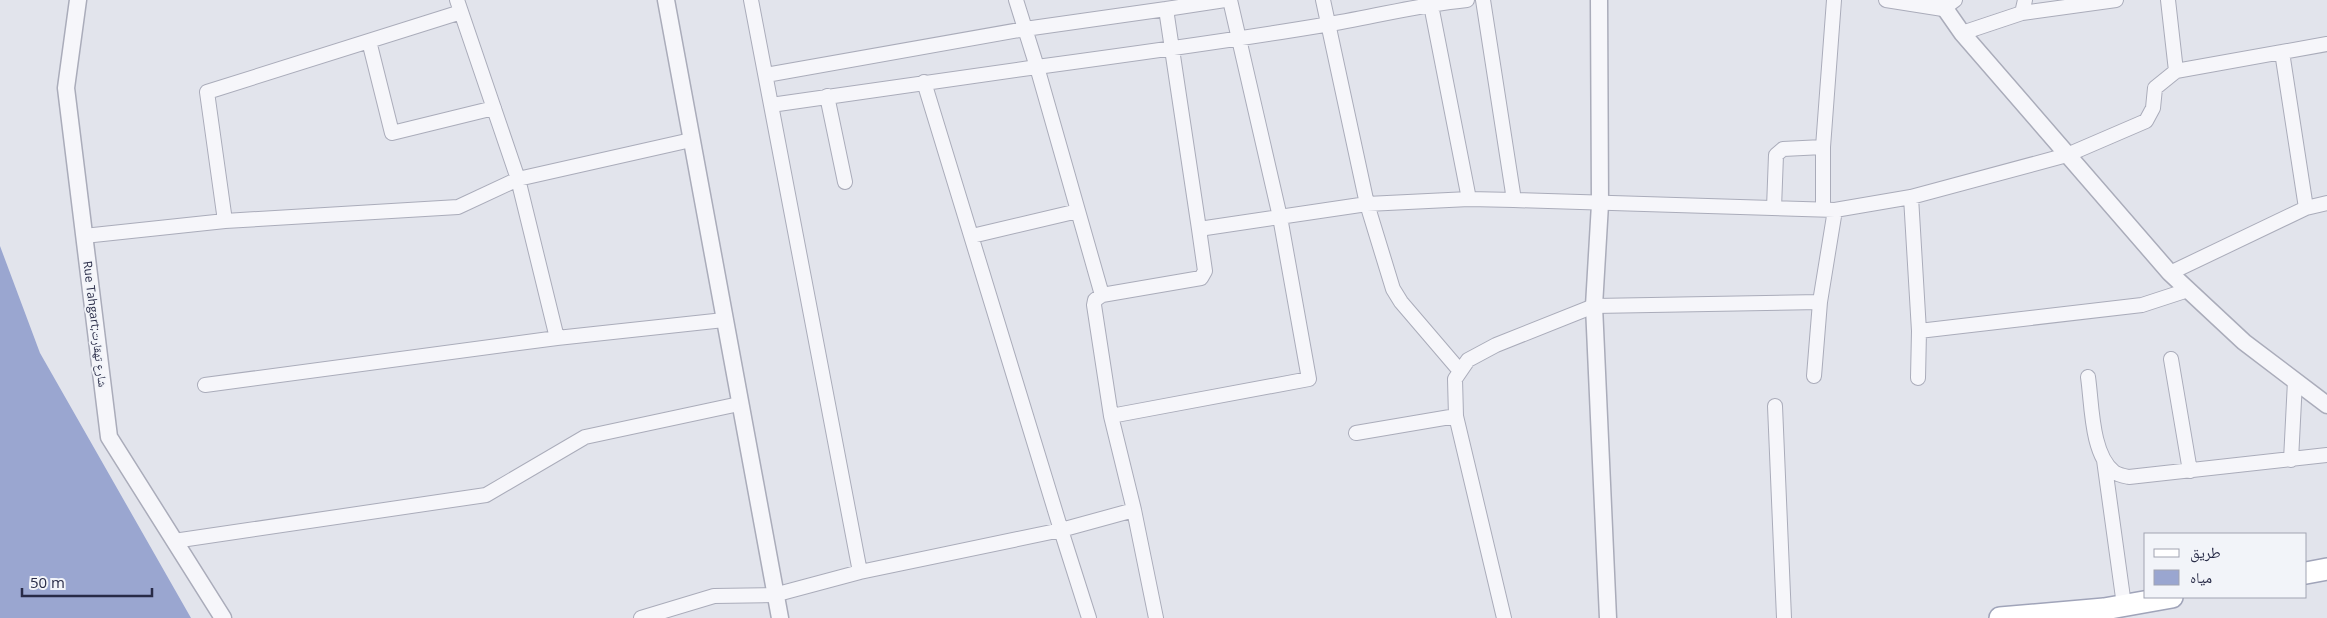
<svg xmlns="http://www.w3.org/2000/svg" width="2327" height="618" viewBox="0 0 2327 618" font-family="'Open Sans','Noto Naskh Arabic',sans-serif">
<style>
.water{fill:#9aa6d0}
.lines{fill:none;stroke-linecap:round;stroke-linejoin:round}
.minor-casing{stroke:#aaacba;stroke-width:16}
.tertiary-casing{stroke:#aaacba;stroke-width:19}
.primary-casing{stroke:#a0a4b9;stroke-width:24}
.minor{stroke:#f6f6fa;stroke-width:14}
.tertiary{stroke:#f6f6fa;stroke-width:16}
.primary{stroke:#fff;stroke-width:21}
.labels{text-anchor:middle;stroke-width:4;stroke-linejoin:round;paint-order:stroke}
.street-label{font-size:12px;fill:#282b47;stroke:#f2f4f9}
</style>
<rect width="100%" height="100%" fill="#e2e4ec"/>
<path class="water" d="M0,246L40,353L191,618H0Z"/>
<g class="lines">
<defs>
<path id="minor" d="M457,0L518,179L557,338L724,320
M1016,0L1037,67C1133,54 1229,41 1324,25C1372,17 1418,5 1467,0
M1323,0L1367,204L1393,289L1401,302L1460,371
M1430,0L1469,199L1514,200
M1483,0L1514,200L1835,210
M1886,0L1943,9L1955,0
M2168,0L2176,71L2327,44
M2022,13L2116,0
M1962,33L2022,13L2025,0
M369,41L392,133L494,108
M766,75L1025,29L1166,9
M924,82L1061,530L1134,510L1156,618
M827,96L845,182
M771,105L1037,67L1102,295L1095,300L1094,305L1111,416L1134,510
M1911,197L1919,331L2142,305L2188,290
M1774,208L1776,155L1783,149L1823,147
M2306,208L2327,203
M1823,209V147L1834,0
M225,221L207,92L461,12
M1199,229L1166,9L1225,0
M84,236L225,221L458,207L518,179L691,140
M972,236L1078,211
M2170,273L2306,208L2282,52
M1102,295L1201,278L1205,271L1199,229L1367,204L1469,199
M2171,359L2190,471
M1814,376L1820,302
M2088,377C2092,404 2091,454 2114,472C2118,475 2124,476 2129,477L2327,455
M1918,378L1919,331
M205,385L557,338
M1775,406L1784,618
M1111,416L1309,379L1280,217L1230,0
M1356,433L1456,416
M2104,460L2124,605
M2291,460L2295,381
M174,541L486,495L585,437L739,404
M860,572L1061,530L1089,618
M641,618L714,596L774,595L860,572L751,0
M1504,618L1456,416L1455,379L1468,360L1496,345L1594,306L1820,302L1835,210L1911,197L2067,155L2146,121L2153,108L2155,88L2176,71"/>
<path id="tertiary" d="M78,0L66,88L109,437L223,618
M666,0L780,618
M1599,0L1600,204L1594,306L1608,618
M1939,0L1962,33L2170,273L2244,342L2327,405"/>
<path id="primary" d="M2306,573L2327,569
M2000,618L2104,609L2172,597"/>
</defs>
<use href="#minor" class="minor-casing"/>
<use href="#tertiary" class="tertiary-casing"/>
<use href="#primary" class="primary-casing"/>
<use href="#minor" class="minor"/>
<use href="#tertiary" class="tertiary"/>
<use href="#primary" class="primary"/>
</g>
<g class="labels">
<g class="street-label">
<text transform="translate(95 324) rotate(83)" y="4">Rue Tahgart;شارع تهقارت</text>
</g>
</g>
<rect x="2144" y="533" width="162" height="65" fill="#f2f4f9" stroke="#a1a4b2"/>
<rect x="2154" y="549" width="25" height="8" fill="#ffffff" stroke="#a1a4b2"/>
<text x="2190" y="558" font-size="15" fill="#282b47">طريق</text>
<rect x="2154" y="570" width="25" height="15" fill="#9aa6d0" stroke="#a1a4b2"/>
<text x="2190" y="583" font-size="15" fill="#282b47">مياه</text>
<path d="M22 588v8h130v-8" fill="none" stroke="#282b47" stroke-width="2.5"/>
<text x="30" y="588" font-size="15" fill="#282b47" stroke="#f2f4f9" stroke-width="4" paint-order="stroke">50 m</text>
</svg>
